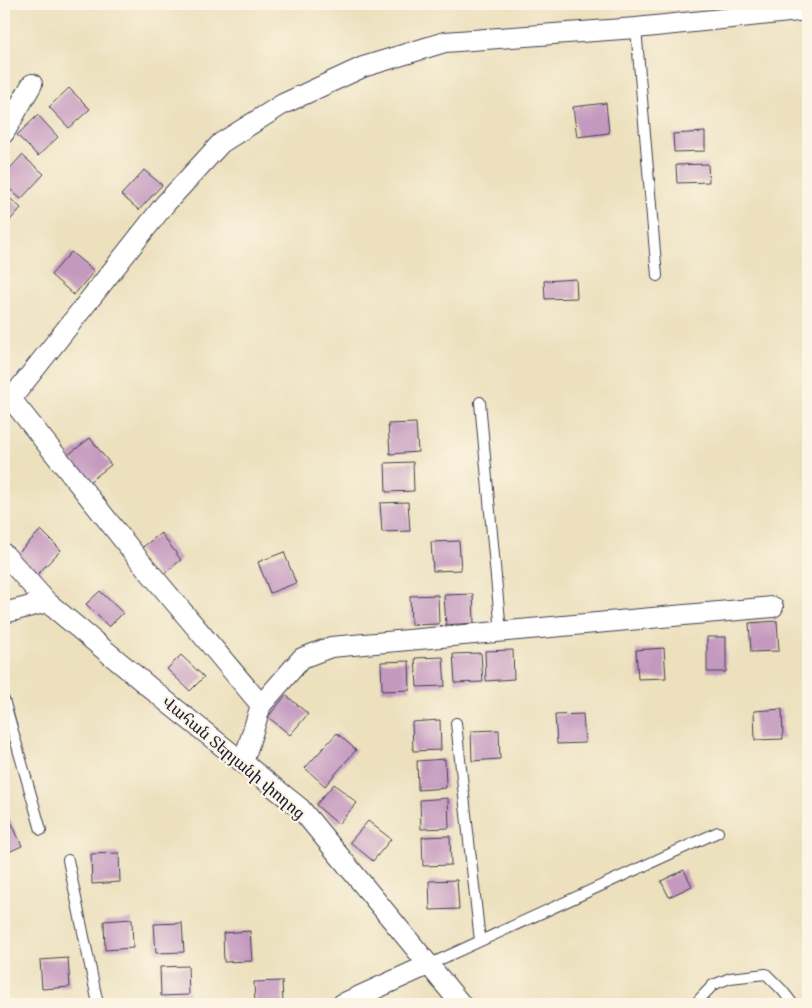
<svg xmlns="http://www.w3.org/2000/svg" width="812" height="1008" viewBox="0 0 812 1008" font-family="Cardo,'Noto Serif Armenian',serif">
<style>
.building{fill:#c499bf}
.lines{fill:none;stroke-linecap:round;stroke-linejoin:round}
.lane-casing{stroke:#403e4e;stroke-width:12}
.street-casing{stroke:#403e4e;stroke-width:22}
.lane{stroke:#fff;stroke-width:10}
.street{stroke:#fff;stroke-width:20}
.labels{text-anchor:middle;stroke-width:4.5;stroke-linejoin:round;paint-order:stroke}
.street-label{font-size:16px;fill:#22223b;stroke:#fcf5e5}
</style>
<rect width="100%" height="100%" fill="#fcf5e5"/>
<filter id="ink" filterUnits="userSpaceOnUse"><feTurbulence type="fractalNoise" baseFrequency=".02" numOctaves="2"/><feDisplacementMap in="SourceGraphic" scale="10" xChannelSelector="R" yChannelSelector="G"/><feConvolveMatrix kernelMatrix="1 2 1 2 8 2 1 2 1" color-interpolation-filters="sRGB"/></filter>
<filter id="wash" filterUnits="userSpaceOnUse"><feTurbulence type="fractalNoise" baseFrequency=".0096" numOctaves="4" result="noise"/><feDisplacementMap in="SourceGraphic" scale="20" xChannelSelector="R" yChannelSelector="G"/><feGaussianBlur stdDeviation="1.12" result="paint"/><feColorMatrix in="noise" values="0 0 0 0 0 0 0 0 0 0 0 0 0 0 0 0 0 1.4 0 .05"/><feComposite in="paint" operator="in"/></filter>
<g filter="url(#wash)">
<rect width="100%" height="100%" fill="#ece0bd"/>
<g id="blocks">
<path class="building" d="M69,88L90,109L69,128L49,107Z
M606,103L609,133L577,137L573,107Z
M38,115L58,137L38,156L17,135Z
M705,132V151L674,152L673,134Z
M22,155L44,174L21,199L4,184V175Z
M708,164L709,182L677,183L676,165Z
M144,170L162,185L139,210L121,195Z
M4,193L21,208L4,227Z
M71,252L94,271L74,295L51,275Z
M576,279L577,298L545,299L544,281Z
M416,423L418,452L390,454L388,424Z
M90,438L111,465L89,482L68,455Z
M413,462L414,491L386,492L385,463Z
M408,502L410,531L382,532L380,503Z
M41,530L61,550L35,577L14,557Z
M161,533L181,560L159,577L139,550Z
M459,541L461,570L433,571L431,542Z
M284,552L296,583L270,593L258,562Z
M100,591L123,613L109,627L86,604Z
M473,594L474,623L446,625L444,595Z
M438,595L439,624L411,625L410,596Z
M777,621L779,651L751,652L749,623Z
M707,637H726V672H707Z
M664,648L666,678L638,679L636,650Z
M513,650L514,679L486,681L485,651Z
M481,653L483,682L455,683L453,654Z
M181,655L204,677L190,691L167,669Z
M443,657L445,686L417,687L415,658Z
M409,661L410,690L382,691L381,662Z
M286,695L308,714L290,735L268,717Z
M782,709L783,739L755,740L754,711Z
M583,714L585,743L557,744L555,715Z
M440,720L441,750L413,751L412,722Z
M499,730L500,759L472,761L471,731Z
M337,733L356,750L325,786L305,768Z
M445,759L446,788L418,790L417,761Z
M334,784L357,803L338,824L316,805Z
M448,798L449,828L421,829L420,800Z
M10,819L22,846L4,854V822Z
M368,821L391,839L373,861L350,842Z
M450,836L451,865L423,866L422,837Z
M119,853L120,882L92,884L91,854Z
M684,870L692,886L669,897L661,881Z
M457,880L459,909L430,910L429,881Z
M132,919L133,948L105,950L104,921Z
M182,923L184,952L156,953L154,924Z
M250,931L252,961L224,962L223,933Z
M68,958L70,987L42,989L40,960Z
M188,966L189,995L161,996L160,967Z
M282,981L283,1004H255L254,982Z"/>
</g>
</g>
<g filter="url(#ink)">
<use href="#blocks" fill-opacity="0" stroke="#403e4e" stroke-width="1"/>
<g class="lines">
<defs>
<path id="lane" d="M636,28L657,276
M480,402L501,632
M4,700L41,830
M456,723L480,941
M68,860L98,1004
M428,965L718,832
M695,1004L713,985L730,978L766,974L782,990L793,1004"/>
<path id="street" d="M4,133L32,84
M11,399L136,556L261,705
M4,402L11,399L165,204L221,143L283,104L363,67L445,42L636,28L808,10
M4,554L47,602L172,706L300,808L461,1004
M4,613L47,602
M243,763L261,705L302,658L331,647L773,607
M342,1004L428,965"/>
</defs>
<use href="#lane" class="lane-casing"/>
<use href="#street" class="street-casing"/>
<use href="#lane" class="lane"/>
<use href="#street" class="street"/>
</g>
</g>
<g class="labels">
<g class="street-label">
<text transform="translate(234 757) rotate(40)" y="6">Վահան Տերյանի փողոց</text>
</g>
</g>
<rect width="812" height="1008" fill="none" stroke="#fcf5e5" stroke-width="20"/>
</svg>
